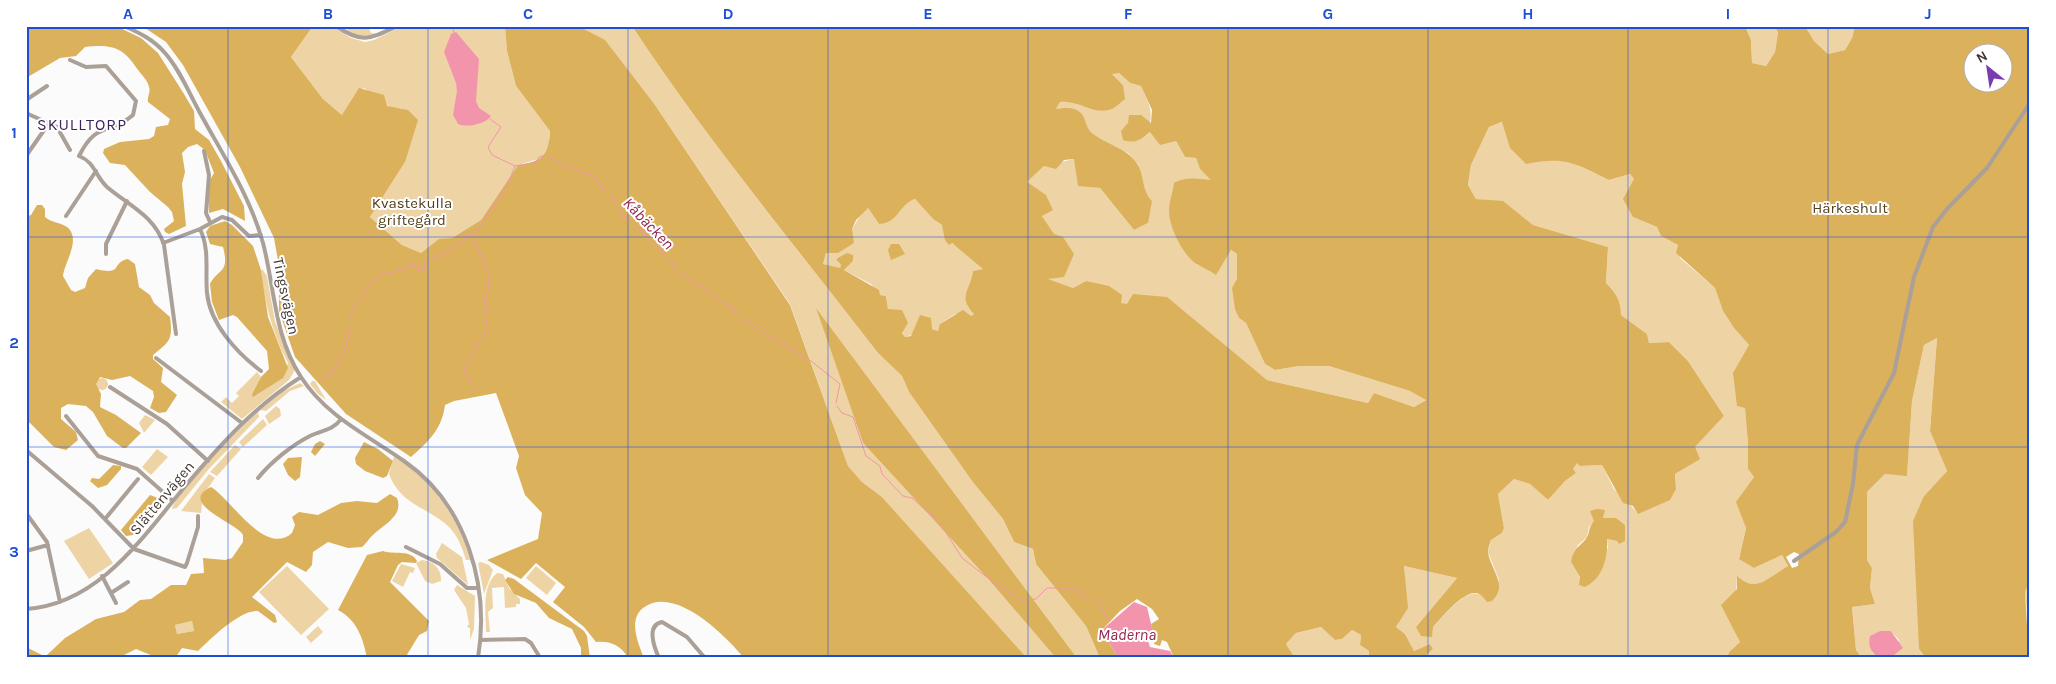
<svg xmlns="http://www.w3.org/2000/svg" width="2056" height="684" viewBox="0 0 2056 684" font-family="Karla,sans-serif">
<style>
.green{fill:#eed4a4;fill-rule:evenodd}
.forest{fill:#dbb15c;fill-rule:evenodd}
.water{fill:#f295ac}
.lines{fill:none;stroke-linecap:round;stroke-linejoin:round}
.stream{stroke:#f295ac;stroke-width:1}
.minor{stroke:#aaa097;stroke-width:4}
.grid{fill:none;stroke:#1d4ed8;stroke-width:1;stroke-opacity:0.55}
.labels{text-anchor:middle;stroke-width:4;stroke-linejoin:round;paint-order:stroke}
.park-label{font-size:15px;fill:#52401c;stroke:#fff}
.street-label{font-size:15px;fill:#413530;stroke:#fff}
.neighbourhood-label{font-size:16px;letter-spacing:1px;fill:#3f225b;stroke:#fff}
.water-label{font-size:16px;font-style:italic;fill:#92274b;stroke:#fff}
.neatline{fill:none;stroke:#1d4ed8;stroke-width:2}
.grid-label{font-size:16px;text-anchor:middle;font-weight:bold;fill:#1d4ed8}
</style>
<rect width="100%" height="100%" fill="#fbfbfb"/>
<path class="green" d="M313,26H332L351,38L365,42L374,40L402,26H505L507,51L516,86L550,131L549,146L542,158L518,165L481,220L452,238L439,240L421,253L402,245L370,217L405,162L401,108C387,112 376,94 363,88L342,115L323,99L291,57Z
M350,26H368L371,33H375C366,39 355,37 347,30Z
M578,26H632C707,140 795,245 878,353L902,376L909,392L972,481L1003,519L1014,542L1033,549L1036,564L1086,626L1100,658H1077L817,310L863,443L990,581L1056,658H1027L882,497L862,482L848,466L790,304L655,105Z
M1745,26H1774L1778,32L1775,52L1766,66L1752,63L1751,40Z
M1805,26H1855L1852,38L1845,50L1828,54L1814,41Z
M1111,73H1119L1130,83L1141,86C1151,108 1155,114 1145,137L1150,132L1176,141L1185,157L1196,158L1200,169L1212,180L1171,201L1169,210L1196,263L1205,266L1215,274L1231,250L1237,254L1239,318L1246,323L1265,364L1275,370L1299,366H1329L1410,391L1427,399L1414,407L1374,393L1368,403L1267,380L1218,342L1120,303L1086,281L1073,288L1047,279L1054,235L1042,216L1027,182L1044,166L1074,159L1093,187L1100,188L1134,230L1148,223L1146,194L1138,164L1128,153L1114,148L1055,110L1060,102L1071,100L1097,110L1123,85Z
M1503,122L1506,130L1550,159L1568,160L1609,180L1630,174L1634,179L1633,217L1657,227L1661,236L1678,245L1680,258L1715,288L1723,311L1734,328L1749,345L1737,406L1745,407L1748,444V469L1754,477L1737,502L1746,528L1739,558L1754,568L1782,555L1788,566C1771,577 1755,593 1737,577L1734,629L1740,642L1729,652L1727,658H1423L1433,649L1430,644L1414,651L1405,634L1396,627C1411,604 1405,592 1404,566L1457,578L1416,627H1433C1444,616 1464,589 1480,594L1499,580L1488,552L1491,540L1502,533L1504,528L1498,494L1514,479L1530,484L1548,500L1565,481L1576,473L1572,470L1577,462L1580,466L1602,465L1614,489L1638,513L1676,489L1675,474L1686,467L1695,447L1724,416L1688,361L1669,342L1649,343L1647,334L1621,315C1621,301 1616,293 1606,283L1608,247L1533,225L1503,202L1476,199L1468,185L1471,165L1489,127ZM1604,510L1602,518L1619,544L1617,541L1607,539L1608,548L1578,580L1580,577L1571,562L1578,545L1587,537L1589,527Z
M915,199L933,219L942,225L951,243L959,247L984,269L973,271L971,285L965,296L974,314L971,316L955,314L940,324L939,331L932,329L905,337L888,309L886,296L880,295L871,284L844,270L853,261L836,258L841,265L840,269L823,264L826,253L838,252L863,211L868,208L879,224C898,224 898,204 915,199Z
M261,270H263L267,276L275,321L295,370L289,380L242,419L221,402L226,397L232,403L239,396L236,393L257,372L261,377L252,394C271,384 280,384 288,363C272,333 265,304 261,270Z
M1937,338L1930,431L1947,471L1924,496L1919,649L1926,658H1881L1894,655L1899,640L1891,631H1880L1872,652L1879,658H1862L1856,650L1852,607L1875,604L1870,588L1872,568L1867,560V492L1885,474L1907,475L1912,401L1924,345Z
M96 384a6 6 0 1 1 12 0a6 6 0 1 1-12 0Z
M312,381H315L326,400L318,394L310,384Z
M300,383L304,386L290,391L266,411L260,410L283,391Z
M276,406L280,409L281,416L269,424L265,416Z
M258,412L259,417L257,419L208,470L177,508L172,509C177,491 241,427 258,412Z
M145,415L155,420L144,433L139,423Z
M263,419L267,425L243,447L239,442Z
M235,445L241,449L217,476L210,472Z
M157,449L168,457L151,475L142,467Z
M394,456C431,479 459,518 470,560H466C462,548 459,538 450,528C429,507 401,506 389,474Z
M209,474L215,478L203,495L201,513L181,511Z
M89,528L113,563L89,579L64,541Z
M442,543L462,557L468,585L437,558L436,554Z
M422,560C433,561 442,569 441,581L432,584L425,581L416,563Z
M481,562L489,565L493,570L484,594L478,563Z
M401,564L415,568L413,573L410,572L403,587L392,581Z
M287,566L329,609L301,635L259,592Z
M536,566L556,583L547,595L526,578Z
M497,573L503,574L509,588L520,599V604H516V607L505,608L504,587L492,588L493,608L488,612L490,632H486C486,614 481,586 497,573Z
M2030,581V658L2027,641L2028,624L2025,592Z
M457,585L475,596L474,629L470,640V628L467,627L469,624L466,608L454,590Z
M192,621L194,631L177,634L175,625Z
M318,626L323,632L311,643L306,637Z
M1321,627L1335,640L1342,639L1352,630L1361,635L1360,645L1369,651L1370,655L1378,658H1295L1286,644L1296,633Z"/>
<path class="forest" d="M26,26H116L141,38L158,53L184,94L194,111L195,129L209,140L221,161L244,206L245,221L223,209L209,213L208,183L214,173L205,150L197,144L188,147L182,153L185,172L182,184L186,226L169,234L165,232L164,229L174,221L172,212L168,207L150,192L125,165L110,163L103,153L104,149L120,142L149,139L154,136L156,127L168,125L170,119L148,102C147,96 151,92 149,87C148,81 142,75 138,70C123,47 112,44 85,47L76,56L60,58L26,78Z
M142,26H313L291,57L323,99L342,115L359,88L384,95L387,106L408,110L418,120L405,162L370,217L402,245L421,253L439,239L452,238L481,220L518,165C542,162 549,155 550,131L516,86L507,51L505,26H578L605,40L655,105L790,305L848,466L862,482L882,497L1027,658H744C725,635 674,584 643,608C628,620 638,643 644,658H628C621,645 610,641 596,642L584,627L553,602L565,587L536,563L521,579L487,560L538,539L542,513L525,495L516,468L519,456L496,393L454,401L445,405C442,429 429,441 411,457L346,414L295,357L279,311V292L286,280L279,266L274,238L240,167L183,65L166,42Z
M632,26H1745L1751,40L1752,63L1766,66L1775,52L1778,32L1774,26H1805L1814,41L1828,54L1845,50L1852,38L1855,26H2030V581L2025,592L2029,658H1926L1919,649L1913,521L1924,496L1947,471L1930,431L1937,338L1924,345L1912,401L1907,476L1885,474L1867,492V560L1872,568L1870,588L1875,604L1852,607L1856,650L1862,658H1727L1729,652L1740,642L1721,605L1737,589V576C1756,594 1769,577 1788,566L1782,555L1754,568L1739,559L1746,528L1736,502L1754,477L1748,469V444L1745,408L1737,406L1733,373L1749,345L1734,328L1723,311L1715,288L1676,253L1678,245L1661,236L1657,227L1633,217L1623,199L1634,179L1630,174L1609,180C1574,163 1566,156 1526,164L1510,148L1502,122L1489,127L1471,165L1468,185L1476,199L1503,201L1533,225L1608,247L1606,283C1616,293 1621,301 1621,315L1647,334L1649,343L1669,342L1688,361L1724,416L1695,447L1700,459L1675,474L1676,489L1670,500L1638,514L1633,506L1623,503L1602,465L1580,466L1577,463L1573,469L1576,473L1565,481L1548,500L1530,484L1514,479L1498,494L1504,528L1502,533L1491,540C1490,543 1488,548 1488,552C1490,569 1509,585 1492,601L1487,602C1484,598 1480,592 1475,593C1462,593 1442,617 1433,627L1432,637L1421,636L1416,627L1457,578L1404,566L1408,608L1396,627L1405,634L1414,651L1430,644L1433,649L1423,658H1378L1369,655V651L1360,645L1361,635L1352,630L1342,639L1335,640L1321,627L1296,633L1286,644L1295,658H1174L1167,642L1162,640L1160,646L1154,644L1157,633L1153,632L1151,624L1159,619L1152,609L1137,599L1120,611L1102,630L1118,658H1100L1086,626L1036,564L1033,549L1014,542L1003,519L972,481L909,392L902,376L878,353C795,245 707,140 632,26ZM1974,52H2004V82H1974ZM1119,73L1130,83L1141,86L1152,110L1151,123L1141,115H1129L1128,123L1121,131L1123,140C1134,144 1141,140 1150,132L1160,145L1176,141L1185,157L1196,158L1200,169L1211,180C1199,179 1186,176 1174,183C1173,192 1169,202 1169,211C1169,227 1182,253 1195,263C1202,267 1209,270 1216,275L1231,250L1237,254V279L1232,288L1235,309L1239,318L1246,323L1265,364L1275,370L1299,366H1329L1410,391L1426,400L1414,407L1374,393L1368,403L1267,380L1167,297L1133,294L1127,304L1121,303L1122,295L1109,286L1086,281L1073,288L1048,279L1064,277L1074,254L1063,237L1054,234L1042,216L1053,210L1046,195L1027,182L1044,166L1056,169L1064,160L1074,159L1078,186L1100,188L1134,230L1148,223L1152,201C1141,190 1145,174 1136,162C1126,148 1105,144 1092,133C1086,129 1086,118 1081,113C1073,106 1065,108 1056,109L1060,102C1078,99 1094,116 1112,109C1116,107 1121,102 1125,99L1123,85L1112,74ZM915,199L933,219L942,225L945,240L949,245L952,243L983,269L973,271C970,293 957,295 974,314L971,316L963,310L940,324L938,331L932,329L931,318L920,315L911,336L905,337L902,333L908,323L902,310L888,309L886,296L880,295L879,290L844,270L853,261V255L847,253L836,259L841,265L840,268L823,264L826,253H838L854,243L852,229L856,220L868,208L879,224C898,224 899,204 915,199ZM1794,552L1799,554L1798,566L1792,568L1786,557Z
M37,205H42L45,209V217C52,223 60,222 67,227C82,239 64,263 63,276L71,290L75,292L85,288L88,278L96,269C124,276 111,262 128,259L135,264L139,287L150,295L154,303L170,317C173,340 170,341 153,355V359L163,368L161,382L177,395L166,412L159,413L150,408L154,397L153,391L130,376L112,380L100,377L96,384L101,394L100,407L116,415L141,433L126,448H123L107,436L93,412L86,406L68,404L61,408V419L76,432L78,440L66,450L54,447L30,423L26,422V217L31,215Z
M225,221L232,225L253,246L261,270L268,317L288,368L283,378L253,397L252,394L261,377L269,369L267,351L237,317L233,315L219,320L212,302L210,284C218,268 230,274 223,247L210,244L206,232L210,226Z
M891,244H899L905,254L891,260L888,250Z
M816,308L1077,658H1056L990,581L863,443Z
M320,441L325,444L315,456L311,452L315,444Z
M364,442L378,449L393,461L387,476L383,478L365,471L356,464L355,458Z
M302,457L300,477L295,481L288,475L283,464L288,458Z
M113,465L121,466V469L107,485L98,488L90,481L92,478L99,479Z
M211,487C232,500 265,557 292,533L295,525L292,517L299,512L318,515L341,503L357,501L377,503L390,494L397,498C404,516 383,525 373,535C369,538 367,543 362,547L348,548L328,542L313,552L312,565L306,572L287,562L252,597L275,615L277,622L274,623L258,611C241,609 210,639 198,651L182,648L175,658H158L136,649L118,658H26V647L42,655H47L65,638L96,619L124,612L140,600L151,599L171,585H186L191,574L204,573L203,558L225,560L232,558L243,542V535C239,524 176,503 211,487ZM192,621L194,631L177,634L175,625Z
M150,495L158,498L159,507L133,535L126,536L121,530Z
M1597,509L1605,510L1603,518H1616L1625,525V541L1619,544L1617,541L1607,539C1608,557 1603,579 1585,587L1579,585L1580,577L1571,562C1574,545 1584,545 1588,535C1590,529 1589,527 1594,521L1590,511Z
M383,551C394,555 411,549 417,561L416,563L402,562L398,565L390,582L429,621L427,631L419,635L405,658H367C363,638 357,620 338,610L367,555Z
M508,577L514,579L584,631L587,636L590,658H581V648L572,629L549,618L536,603L514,594L505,580Z"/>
<path class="water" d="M456,32L479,59L476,101L479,108L491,116C486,124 467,128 458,124L453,115L457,91L456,83L444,52L451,34Z
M1134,602L1147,607L1153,632L1147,638L1150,647L1170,651L1174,658H1118L1102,630Z
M1880,631H1891L1903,648L1894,655L1879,658C1870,651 1868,646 1870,636Z"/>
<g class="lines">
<path class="stream" d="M452,26L454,33
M490,119L501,127L488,147L492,155L515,166L536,162L539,157L546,155L567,167L594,176L599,185L611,196L621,213L656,245L678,271L732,308L742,319L811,361L840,384L836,403
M319,381C337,372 347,350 349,331C350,326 349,320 350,315C351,312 370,283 373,280C384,269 401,275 411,264L418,266L419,272L424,270V263C436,255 464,248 467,233L473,236
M474,390L473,382L467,378L464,371L477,344L488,330L485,315L487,310L484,301C496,274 480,259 473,236L507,186L515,166
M837,406L842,413L853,417L866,456L880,466L882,474L903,496L912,498L932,516L947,534L962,558L1001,588L1022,600L1036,599L1047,588H1078L1084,599L1098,600L1109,621"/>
<path class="minor" d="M124,26C140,33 154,40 165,53C180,70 189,93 200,113C223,155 250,196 263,243C275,289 274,336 301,377C326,416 367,435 404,461C466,504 490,585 478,658
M336,26C362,44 370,39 397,26
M70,60L86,67L106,66L136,101L133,115C109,136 97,120 79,156C95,162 95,176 107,187C128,205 155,216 164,245L176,334
M26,100L47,86
M26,113L57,127L70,150
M204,151L209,175L206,213L210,222
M26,156L49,123
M66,216L96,171
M200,229C210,250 205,271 207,293C210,324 237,353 261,371
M163,243L200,229L222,217L232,220L249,236L261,235
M106,254V244L127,201
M156,358L242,423
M110,387L167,424L208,461
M66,416L98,456L137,469L173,501
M26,450L92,506L134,549L185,567L187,563L198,527V516
M258,478C271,462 292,445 310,436C321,430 333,431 341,419
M26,513L47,542L60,602
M105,519L138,479
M406,547L440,564L467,588H478
M26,551L48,545
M1794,561L1836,532L1845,522L1853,484L1857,445L1894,373L1914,277L1933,227L1947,209L1987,168L2030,103
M102,576L116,603
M111,593L128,582
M26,609C100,604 144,535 187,484C221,444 256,405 301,377
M480,640L525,639L531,643L539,656
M659,658C654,647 646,625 662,622L687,637L705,658"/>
</g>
<path class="grid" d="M228,26V658M428,26V658M628,26V658M828,26V658M1028,26V658M1228,26V658M1428,26V658M1628,26V658M1828,26V658M26,237H2030M26,447H2030"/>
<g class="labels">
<g class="park-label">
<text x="412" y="208">Kvastekulla<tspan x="412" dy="17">griftegård</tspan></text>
<text x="1850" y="213">Härkeshult</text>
</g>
<g class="street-label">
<text transform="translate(286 296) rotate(78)" y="5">Tingsvägen</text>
<text transform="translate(162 498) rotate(-50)" y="5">Slättenvägen</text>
</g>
<g class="neighbourhood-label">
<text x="82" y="130">SKULLTORP</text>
</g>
<g class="water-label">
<text transform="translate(649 223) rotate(46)" y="6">Kåbäcken</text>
<text x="1127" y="640">Maderna</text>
</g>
</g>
<rect width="2056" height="684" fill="none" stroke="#ffffff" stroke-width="55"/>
<g transform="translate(1988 68) rotate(330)"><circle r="24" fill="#ffffff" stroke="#b3aeac"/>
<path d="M0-4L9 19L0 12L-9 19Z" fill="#7b3bb0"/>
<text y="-8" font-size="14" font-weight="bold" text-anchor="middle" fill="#413530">N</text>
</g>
<rect x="28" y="28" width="2000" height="628" class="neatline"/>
<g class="grid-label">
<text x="128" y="19">A</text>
<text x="328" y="19">B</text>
<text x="528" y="19">C</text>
<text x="728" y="19">D</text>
<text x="928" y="19">E</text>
<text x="1128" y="19">F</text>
<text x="1328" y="19">G</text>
<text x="1528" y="19">H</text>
<text x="1728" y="19">I</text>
<text x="1928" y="19">J</text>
<text x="14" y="138">1</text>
<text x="14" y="348">2</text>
<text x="14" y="557">3</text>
</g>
</svg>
